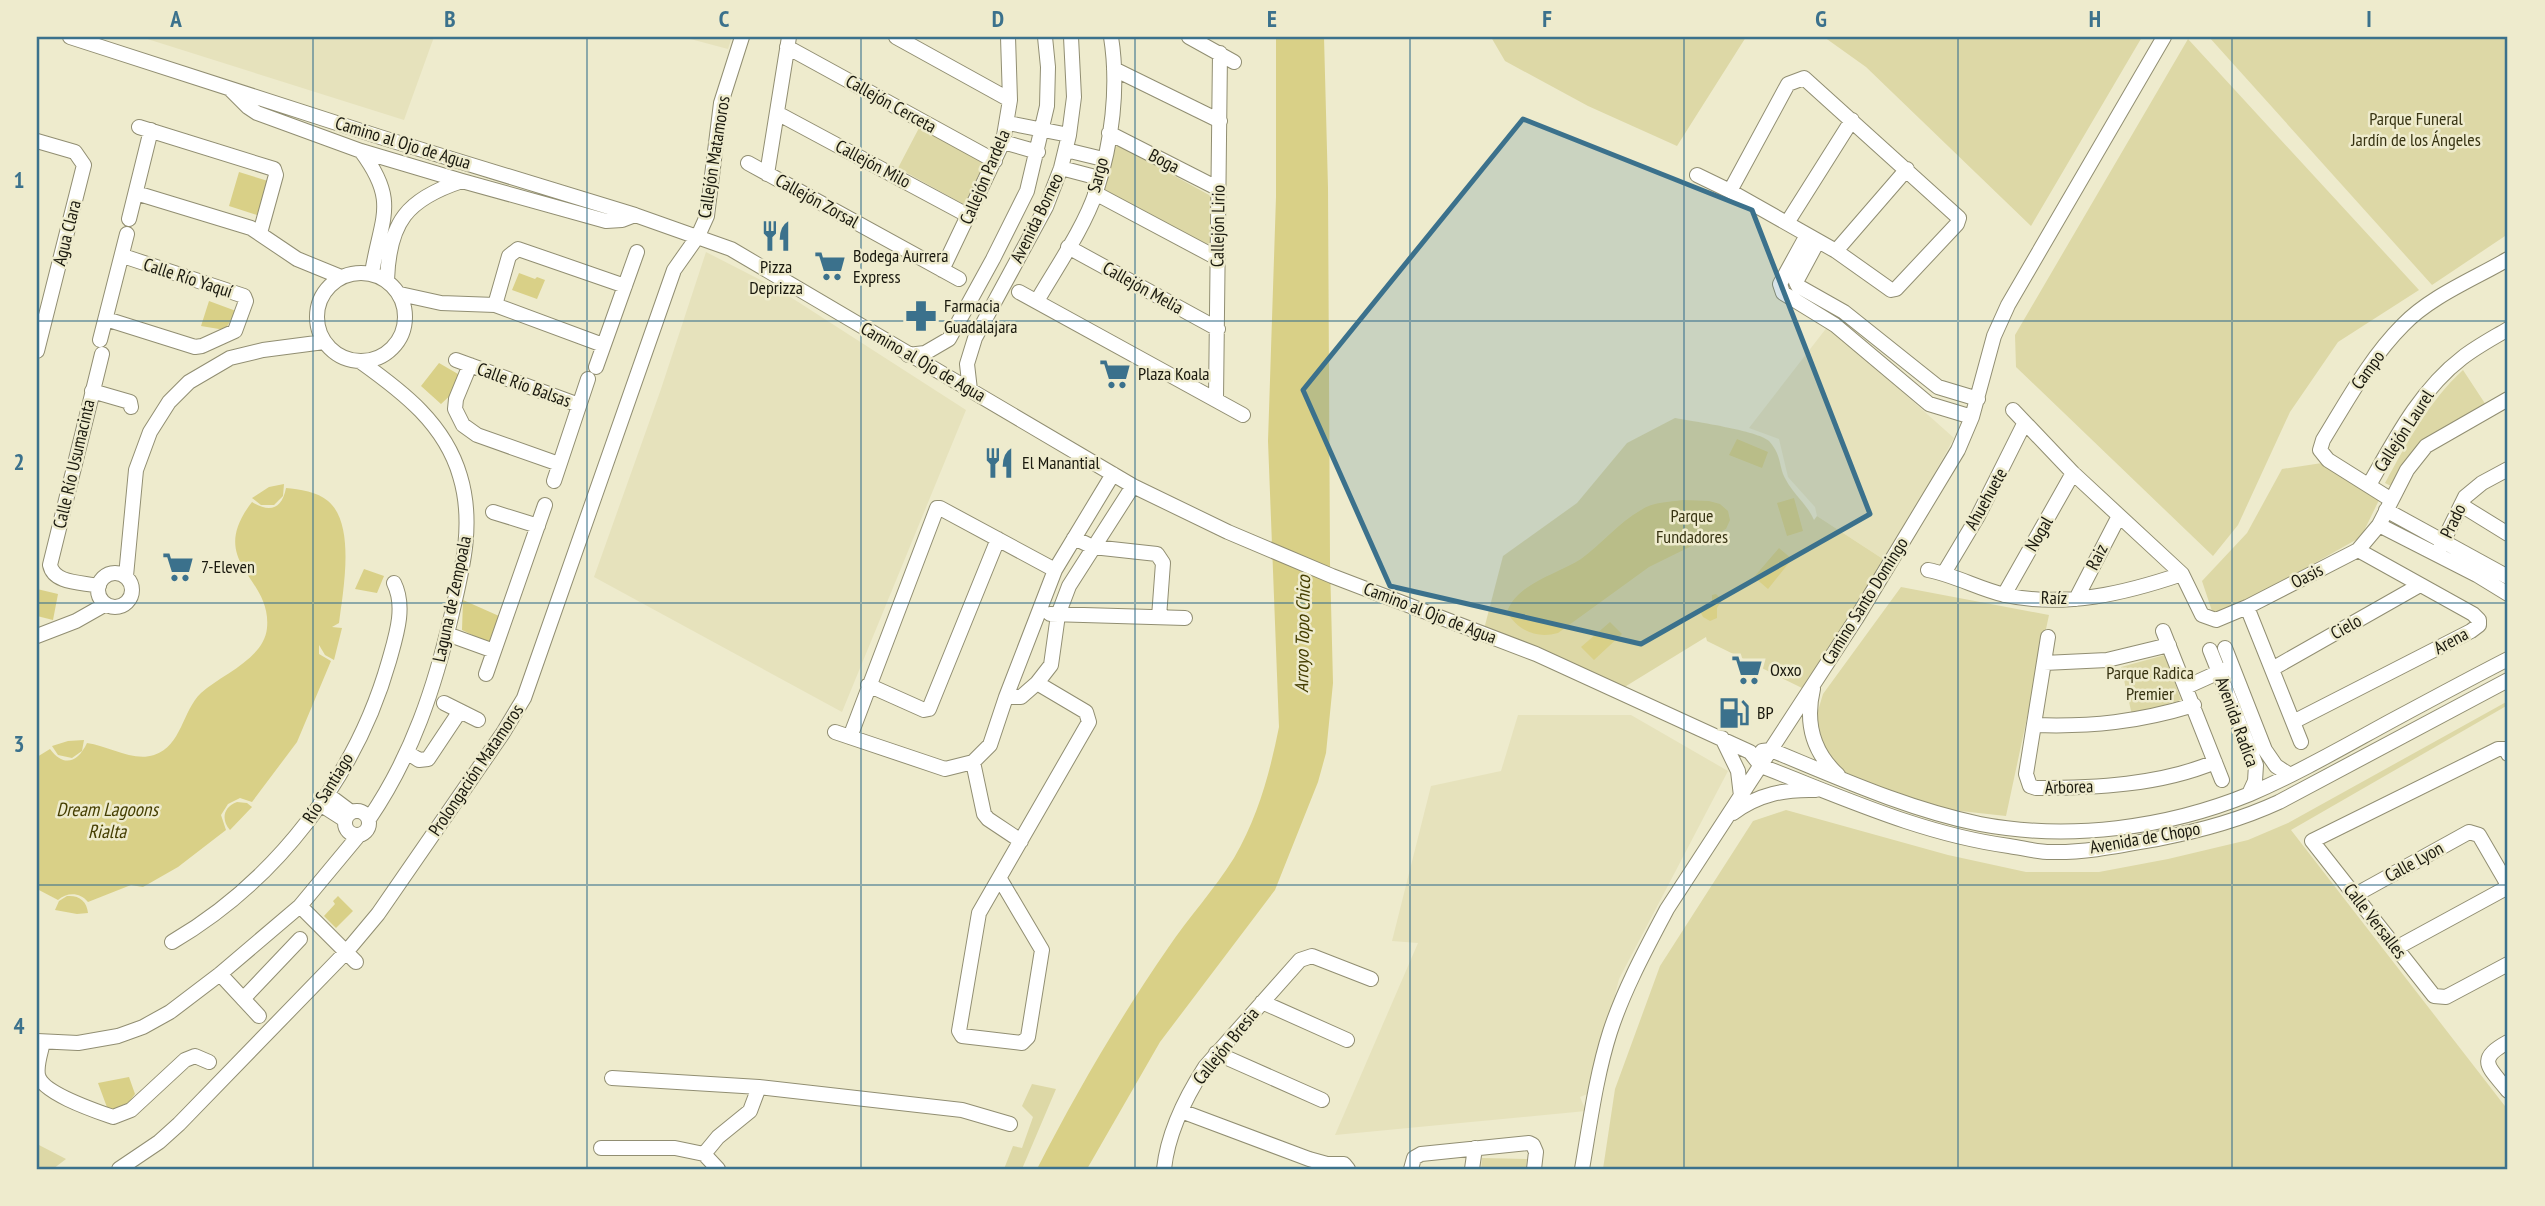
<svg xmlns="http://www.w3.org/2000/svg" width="2545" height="1206" viewBox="0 0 2545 1206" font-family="'PT Sans Narrow',sans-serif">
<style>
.built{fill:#e6e2bc}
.green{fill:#ddd8a6}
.water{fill:#d9d087}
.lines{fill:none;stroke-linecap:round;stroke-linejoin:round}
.minor-casing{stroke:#918e72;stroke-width:16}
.minor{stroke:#fff;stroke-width:14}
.marked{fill:#3b718c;fill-opacity:0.2;stroke:#3b718c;stroke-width:5;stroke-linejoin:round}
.grid{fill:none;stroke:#3b718c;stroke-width:2;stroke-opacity:0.55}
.labels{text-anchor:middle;stroke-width:5;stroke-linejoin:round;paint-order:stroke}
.street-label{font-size:18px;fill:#1a190e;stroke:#eeebcd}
.park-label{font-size:18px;fill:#373312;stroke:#eeebcd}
.poi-label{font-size:18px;fill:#1a190e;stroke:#eeebcd;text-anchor:start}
.water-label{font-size:19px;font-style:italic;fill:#453e01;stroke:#eeebcd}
.neatline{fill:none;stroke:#3b718c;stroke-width:2.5}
.grid-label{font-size:23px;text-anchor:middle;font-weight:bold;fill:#3b718c}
</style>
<rect width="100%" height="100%" fill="#eeebcd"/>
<path class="built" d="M141,37H434L404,120Z
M683,37H732L728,49Z
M706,252L778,289L966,410L842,712L594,577L661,389Z
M1828,326L1954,438L1886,561L1817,516L1815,507L1788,477L1779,439L1749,428Z
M1518,715H1631L1728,771L1619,979L1590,1093L1580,1097L1586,1111L1335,1135L1418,943L1392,941L1431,786L1501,771Z"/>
<path class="green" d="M1491,37H1746L1677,146L1588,106L1505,61Z
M1824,37H2142L2031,226L1866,67Z
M2209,37H2508V234L2432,285Z
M2188,39L2419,290L2338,342L2290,412L2238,525L2213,556L2016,367L2015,335Z
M919,128L987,163L965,205L898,168Z
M1120,146L1211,196V243L1203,245L1105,192L1103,179C1114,170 1110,160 1113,147Z
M2463,370L2486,405L2422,442L2391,486L2385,483C2407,443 2429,401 2463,370Z
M1675,418C1692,421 1759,431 1769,441C1783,457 1778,467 1786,480C1794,495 1807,504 1814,520L1817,516L1886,561L1802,688L1707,641L1706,637L1618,691L1483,633L1503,556L1577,503L1627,443Z
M2322,463L2380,498L2361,537L2226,613L2213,614L2202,581L2247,533L2282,469Z
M1901,587L2049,615L2006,816L1942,809L1893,793L1838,771L1829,759L1820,733L1817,714L1823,694Z
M2165,655L2181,700L2132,715L2121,667Z
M2508,701V705L2291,830L2508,1110V1169H1603L1615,1089L1660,966L1753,821L1786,810L1948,855L2026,872H2099L2168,859L2248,840L2288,823Z
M1032,1084L1056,1089L1022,1169H1004L1013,1146L1022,1148L1033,1117L1022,1106Z
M37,1144L66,1159L53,1169H37Z
M1482,1158L1527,1159L1526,1169H1481Z"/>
<path class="water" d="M1276,37H1324L1328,188L1330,563L1333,683L1326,753L1318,782L1275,890L1160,1042L1087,1169H1037C1076,1093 1119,1019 1168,948C1189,917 1214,890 1234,858C1258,817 1270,772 1279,727L1268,441L1276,197Z
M239,172L268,181L257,215L229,206Z
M519,273L535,279L537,277L545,280L537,299L512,290Z
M209,301L236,311L225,330L201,326Z
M439,363L458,374L456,390L441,404L421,386Z
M1737,439L1768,452L1762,468L1729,455Z
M284,484L283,496L274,505H261L252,498L269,487Z
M286,488C299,489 318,492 328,501C356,524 343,591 339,623L332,627L342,628L334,660L325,655L319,645V654L331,661L297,742L252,802L240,798L228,804L221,815L226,830L178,867L143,887L131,885L88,902C80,892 67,892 58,900L37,889V757L50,749C64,768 78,762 87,743C109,746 133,762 154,755C182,746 182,711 201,693C222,674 264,659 267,628C272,576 205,563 252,502C270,513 282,509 286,488Z
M1794,498L1803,531L1787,536L1777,503Z
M1683,500L1709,501L1720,504L1728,511L1730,520L1726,529L1649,567L1558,633C1537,639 1518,631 1507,612C1517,583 1558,574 1581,559C1602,544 1618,523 1641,510C1653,502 1669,502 1683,500Z
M1779,548L1792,559L1768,589L1754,577Z
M364,569L384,576L377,593L355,589Z
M37,589L58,594L53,620L37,616Z
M1716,594L1722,600L1717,608V618L1710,621L1703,617L1701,613L1703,608L1712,601V595Z
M463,600L499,616L489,643L462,630Z
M1610,622L1622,634L1594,660L1581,647Z
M84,740L82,751L72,758L58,755L52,746L68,741Z
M237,802L247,803L252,807L230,830C221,820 223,807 237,802Z
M67,896C79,895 87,901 88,913L77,914L55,910L59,901Z
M338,896L353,911L336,928L324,916L335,904L333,901Z
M129,1077L135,1094L127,1105L108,1110L98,1083Z"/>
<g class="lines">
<defs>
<path id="minor" d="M70,37L380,137L635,215L731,249L1133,486L1228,532L1332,576L1536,654L1750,752L1761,766C1842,797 1921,834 2009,846C2023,848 2037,852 2051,852C2086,853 2123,845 2157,839C2200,831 2240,820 2279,802L2508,680
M896,37L1010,100
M1189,37L1234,62
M787,47L995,161
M1114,69L1220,121
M231,90L248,107L257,113L361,151L462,181L606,221L622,220L635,215
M777,113L969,216
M1008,123L1069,135
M139,127L274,169L276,175L260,233
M1109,133L1219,189
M37,141L75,152L84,165L37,351
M1003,142L1038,152
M1066,150L1103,159
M361,151C399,202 381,217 372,273
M748,163L959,279
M1061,168L1099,178
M767,174L789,37
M1697,175L1730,191L1836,251L1891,290L1896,289L1957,224L1959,218L1804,78L1788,84L1730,191
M136,193L251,228L297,259L341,277
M1095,193L1217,258
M129,219L151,130
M1787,223L1852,120
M1807,235L1780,284L1783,293L1835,325L1929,404L1972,417
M1818,241L1796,282L1798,286L1844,312L1938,387L1978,399
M1068,247L1218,329
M1836,251L1907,169
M942,270L1003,142L1010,100L1008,37
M317 317a44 44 0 1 1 88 0a44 44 0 1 1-88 0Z
M387,280C389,222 407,199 462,181
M1019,292L1243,415
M400,294L441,303L495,305L603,345
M1037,301C1056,268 1084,228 1096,192C1112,143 1119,87 1111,37
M495,305L509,256L518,249L625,286
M106,319L195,347L202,346L235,331L246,301L244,296L123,256
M100,340L127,234
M908,355L925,353L949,339L993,259L1027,191L1047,106L1048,67L1045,37
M456,360L579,405
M361,362C403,392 445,424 460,476C474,522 463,567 452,613C435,687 412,756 369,819
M470,365L456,399L455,409L463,425L477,435L559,464
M596,367L637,252
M970,390L967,364L975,338L1046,207L1061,168L1069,135L1074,97L1071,37
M92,391L130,402L131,407
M1216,399L1220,53
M2013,410L2073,473L2182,574L2202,615L2216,620L2247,607L2358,550L2379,525L2407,470L2426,446L2508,399
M554,481L588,379
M2369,485C2394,441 2420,390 2462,358C2476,347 2493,338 2508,329
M2390,499L2328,460L2320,450L2323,440C2347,401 2370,358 2403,325C2431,296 2474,279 2508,259
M2461,505L2508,534
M2386,510L2508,577
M493,512L538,526
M2379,525L2477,575L2508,594
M1074,538L1093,547L1157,554L1163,563L1159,617
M2439,550L2465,497L2482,483L2508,469
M1928,570C1955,575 1979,589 2005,595C2065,608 2126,593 2182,574
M1944,573L1978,516L2024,424
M98 590a17 17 0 1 1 34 0a17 17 0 1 1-34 0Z
M126,576L136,470L150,432L169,402L189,382L230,358L263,350L324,342
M99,586C82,582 54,584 50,565L102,354
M2004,595L2073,473
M2076,599L2119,516
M2247,607L2301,742
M1050,614L1185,618
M2163,631L2222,780
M447,634L494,651
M37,636L76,621L106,604
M2048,637L2026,774L2030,786L2036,788C2095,788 2160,785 2215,762
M2225,648L2265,750L2276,766L2290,775
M2210,650L2256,765L2255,781L2249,794
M2044,663L2107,660L2169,645
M2272,669L2420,585
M486,674L545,505
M868,685L924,710L929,709L998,539
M2186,687L2228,668
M1813,689C1805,723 1813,752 1838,775
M1006,697H1021L1037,683L1051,665L1058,615L1069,586L1133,486
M444,703L478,720
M2293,722L2471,631L2479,625V620L2473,614L2358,550
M2034,725C2092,727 2138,722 2194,705
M835,732L945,769L973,762L990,745L1006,697L1055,570L1113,474
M850,737L937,508H940L1055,570
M1722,738L1738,771L1741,796
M1762,751L1771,750C1839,778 1907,809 1980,824C2069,841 2167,828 2250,794C2299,773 2345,746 2391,721C2430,700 2469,679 2508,659
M408,753L419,760L428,759L460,711
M2508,754L2506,749H2498L2312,841L2434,996L2446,997L2508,964
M973,762L984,814L988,819L1021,841
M327,794L351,812
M320,804L345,820
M345 823a12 12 0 1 1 24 0a12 12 0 1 1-24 0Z
M1733,813C1759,794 1785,789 1816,790
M1000,879L1042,950L1028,1037L1022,1043L962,1036L959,1031L979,913L1089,722L1086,712L1037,683
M2355,895L2469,832L2479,835L2508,885
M300,906L356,962
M172,942C276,881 356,777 389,661C396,636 406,607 394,583
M2396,948L2508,887
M220,974L259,1016
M243,999L300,939
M1262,1002L1347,1040
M37,1041L78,1043L118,1036L143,1027L170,1012L220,974L300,906L359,835
M43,1042C41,1052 36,1065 38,1075C42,1093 96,1111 113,1117L131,1110L185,1060L195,1056L209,1062
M2508,1042C2475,1060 2489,1067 2508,1091
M1216,1053L1322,1100
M612,1078L759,1087L962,1110L1010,1124
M1181,1111L1309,1159L1327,1164H1344L1348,1169
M601,1148H675L704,1154L718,1169
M704,1154L718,1137L750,1111L759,1087
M119,1169L159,1142L179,1124L347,951L378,914L503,733L524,698L674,270L698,236L707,216L721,103L742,37
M1164,1169C1168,1132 1185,1098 1205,1067L1300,960L1312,956L1371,979
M1411,1169L1414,1158L1421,1154L1529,1143L1533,1145L1536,1152L1534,1169
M1472,1169L1475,1148
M1582,1169C1590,1123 1596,1076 1610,1032C1624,989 1646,949 1667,909L1856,619L1958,450L1972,417L1994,336L2008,305L2164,37"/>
</defs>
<use href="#minor" class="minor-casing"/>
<use href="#minor" class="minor"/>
</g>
<path class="marked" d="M1523,119L1752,210L1870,514L1641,644L1390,586L1303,390Z"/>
<path class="grid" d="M313,37V1169M587,37V1169M861,37V1169M1135,37V1169M1410,37V1169M1684,37V1169M1958,37V1169M2232,37V1169M37,321H2508M37,603H2508M37,885H2508"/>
<defs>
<symbol id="restaurant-bare" viewBox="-9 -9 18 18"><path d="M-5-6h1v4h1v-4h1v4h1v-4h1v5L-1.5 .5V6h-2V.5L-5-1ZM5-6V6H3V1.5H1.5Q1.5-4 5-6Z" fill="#3b718c" stroke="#eeebcd" stroke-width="2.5" paint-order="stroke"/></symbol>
<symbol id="supermarket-bare" viewBox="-9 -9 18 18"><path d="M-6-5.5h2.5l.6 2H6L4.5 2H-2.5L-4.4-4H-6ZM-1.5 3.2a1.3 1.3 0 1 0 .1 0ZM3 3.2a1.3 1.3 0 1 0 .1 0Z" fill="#3b718c" stroke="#eeebcd" stroke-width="2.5" paint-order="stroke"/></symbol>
<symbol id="pharmacy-bare" viewBox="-9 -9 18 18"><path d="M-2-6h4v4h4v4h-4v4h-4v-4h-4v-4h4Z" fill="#3b718c" stroke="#eeebcd" stroke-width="2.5" paint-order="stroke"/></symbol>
<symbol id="fuel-bare" viewBox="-9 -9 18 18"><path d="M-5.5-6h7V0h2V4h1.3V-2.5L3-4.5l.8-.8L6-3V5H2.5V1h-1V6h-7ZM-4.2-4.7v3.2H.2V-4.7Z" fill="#3b718c" stroke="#eeebcd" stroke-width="2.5" paint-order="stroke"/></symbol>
</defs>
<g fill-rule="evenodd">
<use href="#restaurant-bare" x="754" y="214" width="44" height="44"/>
<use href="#supermarket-bare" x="808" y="244" width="44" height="44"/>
<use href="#pharmacy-bare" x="899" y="294" width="44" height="44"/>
<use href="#supermarket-bare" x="1093" y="352" width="44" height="44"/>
<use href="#restaurant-bare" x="977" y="441" width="44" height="44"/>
<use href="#supermarket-bare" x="156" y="545" width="44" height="44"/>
<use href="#supermarket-bare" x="1725" y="648" width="44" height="44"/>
<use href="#fuel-bare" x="1712" y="691" width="44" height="44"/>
</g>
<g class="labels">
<g class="street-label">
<text transform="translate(891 104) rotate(29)" y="6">Callejón Cerceta</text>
<text transform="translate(403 143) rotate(17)" y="6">Camino al Ojo de Agua</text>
<text transform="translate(714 157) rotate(-81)" y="6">Callejón Matamoros</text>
<text transform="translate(1164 161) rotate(27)" y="6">Boga</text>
<text transform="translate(873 164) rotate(28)" y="6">Callejón Milo</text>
<text transform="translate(1098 175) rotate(-75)" y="6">Sargo</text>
<text transform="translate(985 177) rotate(-67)" y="6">Callejón Pardela</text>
<text transform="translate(817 201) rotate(29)" y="6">Callejón Zorsal</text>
<text transform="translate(1037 218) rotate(-64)" y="6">Avenida Borneo</text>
<text transform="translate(1218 226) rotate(-89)" y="6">Callejón Lirio</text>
<text transform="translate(67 233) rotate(-76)" y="6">Agua Clara</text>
<text transform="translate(188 278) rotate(18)" y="6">Calle Río Yaquí</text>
<text transform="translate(1143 288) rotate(29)" y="6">Callejón Melia</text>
<text transform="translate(923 362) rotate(30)" y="6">Camino al Ojo de Agua</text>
<text transform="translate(2368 370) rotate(-54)" y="6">Campo</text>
<text transform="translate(524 385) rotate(20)" y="6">Calle Río Balsas</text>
<text transform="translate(2404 431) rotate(-57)" y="6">Callejón Laurel</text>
<text transform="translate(74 464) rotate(-77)" y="6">Calle Río Usumacinta</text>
<text transform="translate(1986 499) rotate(-61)" y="6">Ahuehuete</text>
<text transform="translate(2453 521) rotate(-64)" y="6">Prado</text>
<text transform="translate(2039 534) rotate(-60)" y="6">Nogal</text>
<text transform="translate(2097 557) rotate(-63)" y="6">Raiz</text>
<text transform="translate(2307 576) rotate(-27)" y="6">Oasis</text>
<text transform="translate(2054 598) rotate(1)" y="6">Raíz</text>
<text transform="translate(452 599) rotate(-78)" y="6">Laguna de Zempoala</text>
<text transform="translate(1865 601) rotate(-58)" y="6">Camino Santo Domingo</text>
<text transform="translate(1430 613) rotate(21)" y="6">Camino al Ojo de Agua</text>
<text transform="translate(2346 627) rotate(-29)" y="6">Cielo</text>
<text transform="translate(2451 641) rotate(-28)" y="6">Arena</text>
<text transform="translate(2237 722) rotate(70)" y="6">Avenida Radica</text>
<text transform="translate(476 770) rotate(-56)" y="6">Prolongación Matamoros</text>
<text transform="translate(2069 787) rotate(-2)" y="6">Arborea</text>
<text transform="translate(328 788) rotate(-58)" y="6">Río Santiago</text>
<text transform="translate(2145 838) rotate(-10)" y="6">Avenida de Chopo</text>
<text transform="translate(2414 862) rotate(-29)" y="6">Calle Lyon</text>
<text transform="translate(2375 921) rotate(52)" y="6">Calle Versalles</text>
<text transform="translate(1226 1046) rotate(-51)" y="6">Callejón Bresia</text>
</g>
<g class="park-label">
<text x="2416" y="125">Parque Funeral<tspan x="2416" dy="21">Jardín de los Ángeles</tspan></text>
<text x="1692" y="522">Parque<tspan x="1692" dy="21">Fundadores</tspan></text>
<text x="2150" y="679">Parque Radica<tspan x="2150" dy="21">Premier</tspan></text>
</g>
<g class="poi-label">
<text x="853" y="262">Bodega Aurrera<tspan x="853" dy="21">Express</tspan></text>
<text x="776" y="273" text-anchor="middle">Pizza<tspan x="776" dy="21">Deprizza</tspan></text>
<text x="944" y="312">Farmacia<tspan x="944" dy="21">Guadalajara</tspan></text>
<text x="1138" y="380">Plaza Koala</text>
<text x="1022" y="469">El Manantial</text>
<text x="201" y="573">7-Eleven</text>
<text x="1770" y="676">Oxxo</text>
<text x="1757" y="719">BP</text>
</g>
<g class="water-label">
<text transform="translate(1302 634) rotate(-89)" y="7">Arroyo Topo Chico</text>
<text x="107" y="816">Dream Lagoons<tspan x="107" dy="22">Rialta</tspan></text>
</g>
</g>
<rect width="2545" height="1206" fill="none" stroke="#eeebcd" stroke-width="77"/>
<rect x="38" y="38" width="2468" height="1130" class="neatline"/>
<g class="grid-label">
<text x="176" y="27">A</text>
<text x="450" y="27">B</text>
<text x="724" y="27">C</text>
<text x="998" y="27">D</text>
<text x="1272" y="27">E</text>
<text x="1547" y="27">F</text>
<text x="1821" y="27">G</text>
<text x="2095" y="27">H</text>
<text x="2369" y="27">I</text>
<text x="19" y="188">1</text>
<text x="19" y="470">2</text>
<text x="19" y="752">3</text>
<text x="19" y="1034">4</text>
</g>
</svg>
